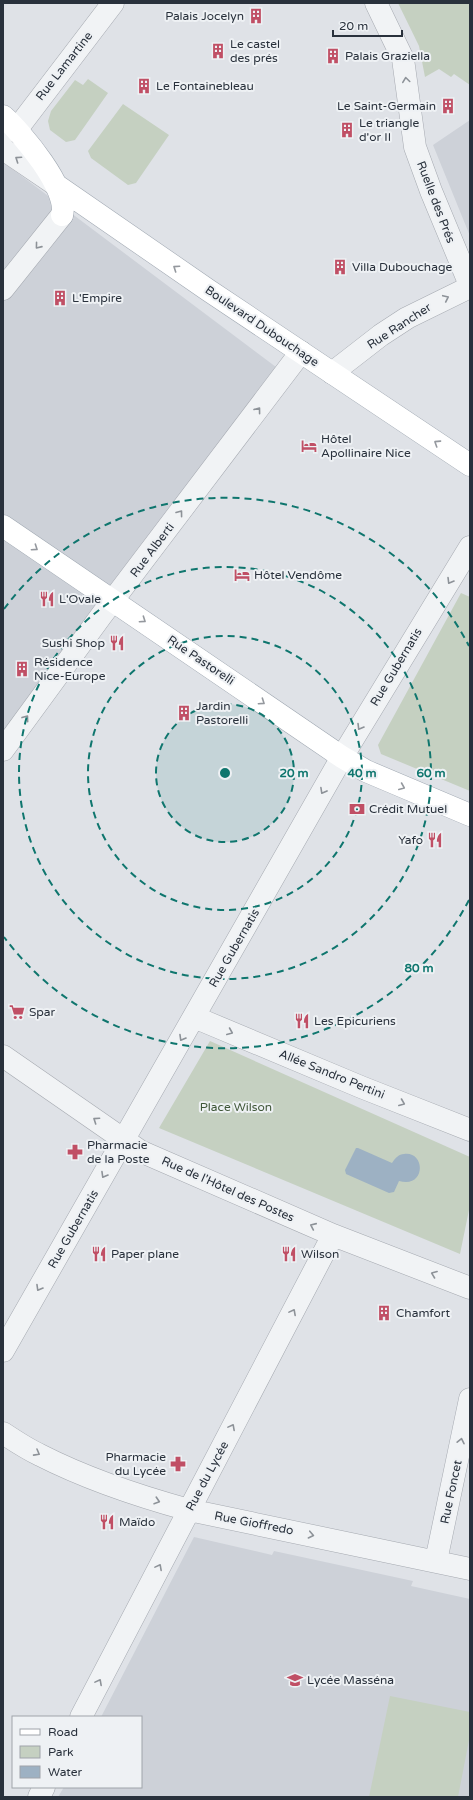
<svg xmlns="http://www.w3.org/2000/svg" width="473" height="1800" viewBox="0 0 473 1800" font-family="'Varela Round',sans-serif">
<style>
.built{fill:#cdd1d8}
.green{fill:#c5d0c1}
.water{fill:#9db1c3}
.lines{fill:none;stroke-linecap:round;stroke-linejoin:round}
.minor-casing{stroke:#a5a9b0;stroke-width:23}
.major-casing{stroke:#9fa7b1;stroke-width:23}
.minor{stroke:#f1f3f5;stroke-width:22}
.major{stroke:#fff;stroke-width:22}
.oneway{stroke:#8d9298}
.oneway2{stroke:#94989e}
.ring{fill:none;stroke:#0f766e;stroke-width:2;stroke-dasharray:7 5}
.labels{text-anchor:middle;stroke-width:4;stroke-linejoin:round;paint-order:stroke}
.poi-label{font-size:12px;fill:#29313c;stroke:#eef1f4;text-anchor:start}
.street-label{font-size:12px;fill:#29313c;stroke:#eef1f4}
.park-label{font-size:12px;fill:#3f5638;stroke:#eef1f4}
.centre{fill:#0f766e;stroke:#eef1f4;stroke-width:2}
.ring-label{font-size:12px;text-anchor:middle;font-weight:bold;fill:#0f766e;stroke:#eef1f4;stroke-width:4;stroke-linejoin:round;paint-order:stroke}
</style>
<rect width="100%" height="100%" fill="#dfe2e7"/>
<path class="built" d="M470,120V236L433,145Z
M3,162L276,367L3,737Z
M194,1537L272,1555L274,1551L413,1581L411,1586L470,1599V1797H58L64,1787H141V1717H101Z"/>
<path class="green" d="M398,3H470V85L454,74L451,77L439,69L425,77L419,46Z
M88,79L108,93L75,140L66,142L50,130L48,121L51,111L75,80L83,85Z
M123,104L169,135L136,183L128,185L91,158L88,151Z
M461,593L470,597V791L381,754L378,745Z
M210,1041L470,1157V1205L460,1254L159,1128Z
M390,1696L470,1712V1735L458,1797H369Z"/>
<path class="water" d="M356,1148H358L392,1163C395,1158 399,1154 404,1154C426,1151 426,1189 399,1181L394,1192L389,1193L346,1174L345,1170Z"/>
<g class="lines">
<defs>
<path id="minor" d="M376,3L403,59L415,147L431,191L470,285
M3,132L17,129L113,3
M3,149L56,185
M3,289L62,215
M332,373L381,335L407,318L470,287
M3,750L101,616L301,352
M194,1017L361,1087L470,1130
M3,1056L140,1151L333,1235L470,1288
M3,1351L342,757L470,547
M3,1433C15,1441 27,1449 40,1455C87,1479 138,1496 189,1510L470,1569
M436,1561L470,1399
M81,1717L333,1235
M39,1797L44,1787"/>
<path id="major" d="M3,116C21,132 70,190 62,215
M56,185L208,290L470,465
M3,526L342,757L366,771L470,815"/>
</defs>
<use href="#minor" class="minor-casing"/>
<use href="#major" class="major-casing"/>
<use href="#minor" class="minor"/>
<use href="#major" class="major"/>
</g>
<defs><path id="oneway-chevron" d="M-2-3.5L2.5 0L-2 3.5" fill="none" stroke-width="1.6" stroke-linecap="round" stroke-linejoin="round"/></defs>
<g class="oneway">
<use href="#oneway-chevron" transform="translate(406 80) rotate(-98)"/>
<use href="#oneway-chevron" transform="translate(18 159) rotate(-146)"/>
<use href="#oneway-chevron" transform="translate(38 246) rotate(129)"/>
<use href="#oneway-chevron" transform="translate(446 298) rotate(-25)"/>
<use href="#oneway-chevron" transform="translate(258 410) rotate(-53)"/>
<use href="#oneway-chevron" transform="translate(180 513) rotate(-53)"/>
<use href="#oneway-chevron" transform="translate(450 581) rotate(121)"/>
<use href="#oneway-chevron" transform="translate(26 718) rotate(-54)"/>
<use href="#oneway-chevron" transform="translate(360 727) rotate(121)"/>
<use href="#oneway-chevron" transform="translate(323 791) rotate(119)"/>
<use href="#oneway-chevron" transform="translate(230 1032) rotate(23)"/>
<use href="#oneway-chevron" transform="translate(182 1038) rotate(120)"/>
<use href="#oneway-chevron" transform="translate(402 1103) rotate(22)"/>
<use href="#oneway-chevron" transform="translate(96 1120) rotate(-146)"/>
<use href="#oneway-chevron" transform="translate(104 1175) rotate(120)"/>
<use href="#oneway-chevron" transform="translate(313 1226) rotate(-156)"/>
<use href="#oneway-chevron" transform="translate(434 1274) rotate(-159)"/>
<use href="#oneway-chevron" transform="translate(39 1288) rotate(120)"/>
<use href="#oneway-chevron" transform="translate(293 1312) rotate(-62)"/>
<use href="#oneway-chevron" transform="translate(232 1427) rotate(-62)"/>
<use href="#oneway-chevron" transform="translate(461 1441) rotate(-78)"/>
<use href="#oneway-chevron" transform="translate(37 1453) rotate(29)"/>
<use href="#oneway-chevron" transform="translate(157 1501) rotate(18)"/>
<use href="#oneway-chevron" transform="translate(311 1535) rotate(12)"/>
<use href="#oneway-chevron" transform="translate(159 1567) rotate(-62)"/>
<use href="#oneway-chevron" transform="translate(99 1682) rotate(-62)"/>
</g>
<g class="oneway2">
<use href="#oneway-chevron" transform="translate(176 268) rotate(-146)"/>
<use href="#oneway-chevron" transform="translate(437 443) rotate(-147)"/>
<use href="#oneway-chevron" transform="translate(35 548) rotate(34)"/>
<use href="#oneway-chevron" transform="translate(143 620) rotate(34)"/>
<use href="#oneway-chevron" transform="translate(262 702) rotate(34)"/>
<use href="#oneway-chevron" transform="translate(402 787) rotate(23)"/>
</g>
<circle cx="225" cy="773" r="69" fill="#0f766e" fill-opacity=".12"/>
<g class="ring">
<circle cx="225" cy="773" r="69"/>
<circle cx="225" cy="773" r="137"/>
<circle cx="225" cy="773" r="206"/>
<path d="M469 900A275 275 0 0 1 4 937M4 609A275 275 0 0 1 469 646"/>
</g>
<defs>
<symbol id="building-bare" viewBox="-9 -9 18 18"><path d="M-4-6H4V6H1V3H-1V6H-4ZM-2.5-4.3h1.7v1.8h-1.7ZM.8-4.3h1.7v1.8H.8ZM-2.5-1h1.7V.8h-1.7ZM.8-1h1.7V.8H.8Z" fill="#c04f65" stroke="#eef1f4" stroke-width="2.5" paint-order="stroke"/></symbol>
<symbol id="hotel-bare" viewBox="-9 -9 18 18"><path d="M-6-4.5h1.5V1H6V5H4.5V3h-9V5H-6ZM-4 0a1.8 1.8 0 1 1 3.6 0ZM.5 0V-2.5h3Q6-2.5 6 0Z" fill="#c04f65" stroke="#eef1f4" stroke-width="2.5" paint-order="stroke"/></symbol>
<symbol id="restaurant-bare" viewBox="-9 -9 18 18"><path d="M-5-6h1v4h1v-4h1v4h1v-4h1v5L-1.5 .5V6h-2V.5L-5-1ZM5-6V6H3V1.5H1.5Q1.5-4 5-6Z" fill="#c04f65" stroke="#eef1f4" stroke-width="2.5" paint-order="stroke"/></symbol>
<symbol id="bank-bare" viewBox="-9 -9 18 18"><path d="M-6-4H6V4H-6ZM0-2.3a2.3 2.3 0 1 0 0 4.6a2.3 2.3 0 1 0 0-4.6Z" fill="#c04f65" stroke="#eef1f4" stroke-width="2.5" paint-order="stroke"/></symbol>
<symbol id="supermarket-bare" viewBox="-9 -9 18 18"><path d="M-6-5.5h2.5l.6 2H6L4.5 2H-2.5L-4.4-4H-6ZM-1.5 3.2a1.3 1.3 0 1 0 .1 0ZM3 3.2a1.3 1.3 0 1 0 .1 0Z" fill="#c04f65" stroke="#eef1f4" stroke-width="2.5" paint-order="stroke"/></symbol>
<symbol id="pharmacy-bare" viewBox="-9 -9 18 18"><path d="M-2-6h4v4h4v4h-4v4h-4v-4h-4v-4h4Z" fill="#c04f65" stroke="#eef1f4" stroke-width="2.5" paint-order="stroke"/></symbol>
<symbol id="school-bare" viewBox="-9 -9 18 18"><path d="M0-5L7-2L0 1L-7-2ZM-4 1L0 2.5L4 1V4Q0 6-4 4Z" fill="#c04f65" stroke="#eef1f4" stroke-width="2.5" paint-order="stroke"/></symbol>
</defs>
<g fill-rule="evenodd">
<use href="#building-bare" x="245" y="5" width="22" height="22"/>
<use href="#building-bare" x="207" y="40" width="22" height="22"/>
<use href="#building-bare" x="322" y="45" width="22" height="22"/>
<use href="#building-bare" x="133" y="75" width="22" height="22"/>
<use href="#building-bare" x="437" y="95" width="22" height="22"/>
<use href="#building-bare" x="336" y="119" width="22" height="22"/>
<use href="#building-bare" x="329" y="256" width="22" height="22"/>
<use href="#building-bare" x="49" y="287" width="22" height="22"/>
<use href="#hotel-bare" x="298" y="435" width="22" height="22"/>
<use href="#hotel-bare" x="231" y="564" width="22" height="22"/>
<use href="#restaurant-bare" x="36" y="588" width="22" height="22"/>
<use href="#restaurant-bare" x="106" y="632" width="22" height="22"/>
<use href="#building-bare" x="11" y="658" width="22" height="22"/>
<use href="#building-bare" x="173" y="702" width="22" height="22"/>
<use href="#bank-bare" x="346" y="798" width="22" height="22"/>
<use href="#restaurant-bare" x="424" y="829" width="22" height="22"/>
<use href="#supermarket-bare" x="6" y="1001" width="22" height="22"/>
<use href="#restaurant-bare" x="291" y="1010" width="22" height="22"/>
<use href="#pharmacy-bare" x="64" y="1141" width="22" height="22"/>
<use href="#restaurant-bare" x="88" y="1243" width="22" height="22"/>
<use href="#restaurant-bare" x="278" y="1243" width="22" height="22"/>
<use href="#building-bare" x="373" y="1302" width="22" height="22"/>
<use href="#pharmacy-bare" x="167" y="1453" width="22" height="22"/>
<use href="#restaurant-bare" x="96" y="1511" width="22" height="22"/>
<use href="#school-bare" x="284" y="1669" width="22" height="22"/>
</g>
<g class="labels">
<g class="poi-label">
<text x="244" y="20" text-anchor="end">Palais Jocelyn</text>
<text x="230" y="48">Le castel<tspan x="230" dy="14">des prés</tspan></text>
<text x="345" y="60">Palais Graziella</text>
<text x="156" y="90">Le Fontainebleau</text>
<text x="436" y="110" text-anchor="end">Le Saint-Germain</text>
<text x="359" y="127">Le triangle<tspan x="359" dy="14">d'or II</tspan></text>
<text x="352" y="271">Villa Dubouchage</text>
<text x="72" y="302">L'Empire</text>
<text x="321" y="443">Hôtel<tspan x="321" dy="14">Apollinaire Nice</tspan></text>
<text x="254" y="579">Hôtel Vendôme</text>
<text x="59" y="603">L'Ovale</text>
<text x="105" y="647" text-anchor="end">Sushi Shop</text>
<text x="34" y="666">Résidence<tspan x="34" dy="14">Nice-Europe</tspan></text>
<text x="196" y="710">Jardin<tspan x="196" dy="14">Pastorelli</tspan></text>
<text x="369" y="813">Crédit Mutuel</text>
<text x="423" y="844" text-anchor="end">Yafo</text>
<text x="29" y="1016">Spar</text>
<text x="314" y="1025">Les Epicuriens</text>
<text x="87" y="1149">Pharmacie<tspan x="87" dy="14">de la Poste</tspan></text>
<text x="111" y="1258">Paper plane</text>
<text x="301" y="1258">Wilson</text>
<text x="396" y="1317">Chamfort</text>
<text x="166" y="1461" text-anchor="end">Pharmacie<tspan x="166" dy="14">du Lycée</tspan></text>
<text x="119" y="1526">Maïdo</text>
<text x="307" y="1684">Lycée Masséna</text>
</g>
<g class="street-label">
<text transform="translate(64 66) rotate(-52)" y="4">Rue Lamartine</text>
<text transform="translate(436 202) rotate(69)" y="4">Ruelle des Prés</text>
<text transform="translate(262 326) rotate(34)" y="4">Boulevard Dubouchage</text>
<text transform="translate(399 326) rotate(-33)" y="4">Rue Rancher</text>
<text transform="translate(152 550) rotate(-53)" y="4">Rue Alberti</text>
<text transform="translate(201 660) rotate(34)" y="4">Rue Pastorelli</text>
<text transform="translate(396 667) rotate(-59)" y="4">Rue Gubernatis</text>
<text transform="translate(234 948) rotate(-60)" y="4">Rue Gubernatis</text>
<text transform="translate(332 1074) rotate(22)" y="4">Allée Sandro Pertini</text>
<text transform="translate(228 1189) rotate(24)" y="4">Rue de l'Hôtel des Postes</text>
<text transform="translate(73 1229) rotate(-60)" y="4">Rue Gubernatis</text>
<text transform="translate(207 1476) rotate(-62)" y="4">Rue du Lycée</text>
<text transform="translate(451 1492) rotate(-78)" y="4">Rue Foncet</text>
<text transform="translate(254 1523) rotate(11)" y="4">Rue Gioffredo</text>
</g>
<g class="park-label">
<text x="236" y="1111">Place Wilson</text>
</g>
</g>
<circle cx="225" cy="773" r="6" class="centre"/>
<g class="ring-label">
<text x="294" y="777">20 m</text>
<text x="362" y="777">40 m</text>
<text x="431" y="777">60 m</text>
<text x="419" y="972">80 m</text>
</g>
<rect width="473" height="1800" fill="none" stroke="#29313c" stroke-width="8"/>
<rect x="12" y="1716" width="130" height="72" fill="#eef1f4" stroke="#9fa4aa"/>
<rect x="20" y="1729" width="20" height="6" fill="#ffffff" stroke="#9fa4aa"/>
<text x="48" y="1736" font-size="12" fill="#29313c">Road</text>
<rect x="20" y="1746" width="20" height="12" fill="#c5d0c1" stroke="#9fa4aa"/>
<text x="48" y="1756" font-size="12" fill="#29313c">Park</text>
<rect x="20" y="1766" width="20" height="12" fill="#9db1c3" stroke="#9fa4aa"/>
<text x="48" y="1776" font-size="12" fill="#29313c">Water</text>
<path d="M333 30v6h69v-6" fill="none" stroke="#29313c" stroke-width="2"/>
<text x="339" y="30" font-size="12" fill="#29313c" stroke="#eef1f4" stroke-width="3" paint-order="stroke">20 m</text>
</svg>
